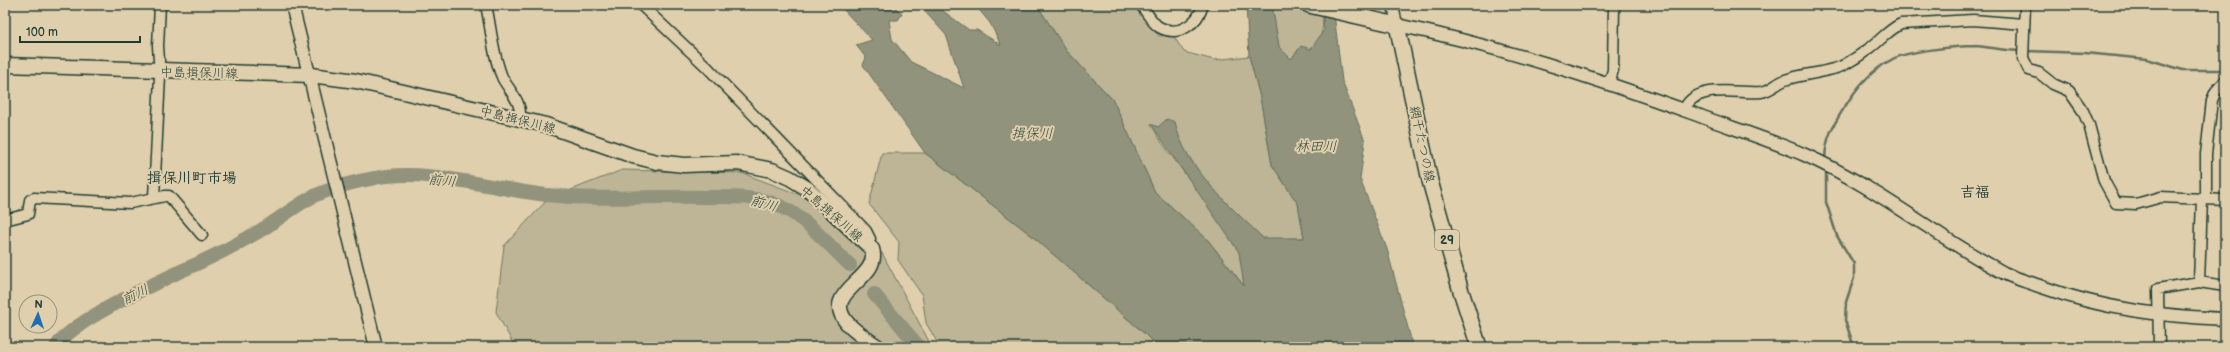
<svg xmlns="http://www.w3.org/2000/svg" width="2230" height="352" viewBox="0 0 2230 352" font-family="'Balsamiq Sans','Klee One',sans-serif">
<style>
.green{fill:#bdb596;stroke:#6e7965}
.water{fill:#91937b;stroke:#63715f}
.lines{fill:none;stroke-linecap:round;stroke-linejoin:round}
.stream{stroke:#63715f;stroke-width:2.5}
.river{stroke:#91937b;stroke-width:14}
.minor-casing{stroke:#1f3d34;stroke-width:13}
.tertiary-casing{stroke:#1f3d34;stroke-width:15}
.secondary-casing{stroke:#1f3d34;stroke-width:17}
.primary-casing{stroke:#1f3d34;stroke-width:18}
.minor{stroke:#e0cfac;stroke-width:10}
.tertiary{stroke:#e0cfac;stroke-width:12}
.secondary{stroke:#e0cfac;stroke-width:14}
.primary{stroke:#e0cfac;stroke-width:15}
.labels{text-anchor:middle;stroke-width:4;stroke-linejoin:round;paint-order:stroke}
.shield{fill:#e0cfac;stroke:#596958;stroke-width:1}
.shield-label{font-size:12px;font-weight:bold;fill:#1f3d34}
.street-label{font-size:13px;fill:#1f3d34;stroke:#e0cfac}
.water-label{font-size:14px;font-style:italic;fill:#2a463b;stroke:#e0cfac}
.quarter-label{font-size:15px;font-weight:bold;fill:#1f3d34;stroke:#e0cfac}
</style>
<rect width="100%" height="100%" fill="#e0cfac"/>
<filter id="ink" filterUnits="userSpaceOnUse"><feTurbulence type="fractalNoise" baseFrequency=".025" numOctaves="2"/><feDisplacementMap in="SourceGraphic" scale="8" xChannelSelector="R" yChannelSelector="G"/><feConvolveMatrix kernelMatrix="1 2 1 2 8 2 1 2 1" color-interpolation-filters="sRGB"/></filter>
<g filter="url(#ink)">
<path class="green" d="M1037,5H1133L1159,36L1172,34L1184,52L1214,60L1249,56L1260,97L1272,165L1298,204L1304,238L1263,239C1232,208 1183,166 1175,122L1158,127L1151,124L1162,143L1205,201L1239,252L1245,287L1207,239L1155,192L1113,100L1066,50Z
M1272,5H1322C1325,38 1321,45 1291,59L1279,47Z
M882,153H925L1031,235L1145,334L1157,347H940L926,323L922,295L898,260L899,242L869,204Z
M622,170L742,173L803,196L835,225L882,253L932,347H515L496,312L504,246L548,199Z"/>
<path class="water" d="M839,5H893L902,14L898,20H889L892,39L911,62L964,88L946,35L919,5H935L969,30H977L1001,45L990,23L975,5H1037L1066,50L1113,100L1155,192L1207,239L1244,286L1239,252L1151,124L1158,127L1167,119L1175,122C1183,166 1232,208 1263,238H1304L1298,204L1272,165L1260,97L1249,56L1246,5H1272L1279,47L1291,59L1301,46L1311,49L1324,30L1322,5H1333L1342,81L1365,141L1360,179L1387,249L1413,347H1157L1145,334L1031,235L925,153L863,65L866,58L856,45L872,40Z"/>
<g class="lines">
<path class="stream" d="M2026,51L2085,53L2147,59L2183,70H2225
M1825,161C1825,137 1834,124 1846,105C1857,87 1872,70 1891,60C1905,51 1958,46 1975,46C1990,47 2005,51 2021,51
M1826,170V202L1837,236L1854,264V278L1846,302L1845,320L1854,347"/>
<path class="river" d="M874,294L919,347
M56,347C71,321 153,285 181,271C211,258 239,244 266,227C282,217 304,199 321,193C338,186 358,181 375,178C427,167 495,190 547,195C600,201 655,195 708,197C730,197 751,196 772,203C803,213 827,244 850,265"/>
<defs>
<path id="minor" d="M486,5C491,27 493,58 503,79C509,90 524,105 519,118
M641,5L707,67L845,209L866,231L870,239L867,243
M1141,5C1146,11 1152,23 1159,27C1179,38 1198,23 1203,5
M1393,5L1397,25
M2025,5L2023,58L2029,70L2039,73L2053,84L2069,91L2083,111L2089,125L2104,181L2116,203L2136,204L2161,197L2225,200
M1609,84L1613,70L1614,5
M1684,110C1695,82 1737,94 1761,92C1770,91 1777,83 1785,80C1801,74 1832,72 1844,65C1853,60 1862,54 1870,48C1881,40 1888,30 1901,24L1973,20L2024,24
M154,197L160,76L158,46L160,5
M2206,199V154L2212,100L2216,91L2225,81
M5,220L28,214L30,200L34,198L130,203L165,196H169L202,235
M2199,282L2202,199
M2159,347L2158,289L2199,282L2225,286"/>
<path id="tertiary" d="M292,5L376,347
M1397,25C1498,46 1595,78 1692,113C1729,127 1768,139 1805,155C1877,187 1935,236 2004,273C2016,279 2029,282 2042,287C2103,309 2160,316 2225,319"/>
<path id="secondary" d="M5,65L311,75L356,81L546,125L633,156L657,162L684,165L737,163L772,170L790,178L808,189L872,249C882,280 818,291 848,324C856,333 868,340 878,347"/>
<path id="primary" d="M1309,5L1397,25L1430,181L1460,288L1479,347"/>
</defs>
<use href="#minor" class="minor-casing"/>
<use href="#tertiary" class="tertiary-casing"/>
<use href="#secondary" class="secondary-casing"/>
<use href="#primary" class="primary-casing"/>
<use href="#minor" class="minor"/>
<use href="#tertiary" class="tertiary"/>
<use href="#secondary" class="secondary"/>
<use href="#primary" class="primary"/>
</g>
</g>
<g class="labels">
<rect class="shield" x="1435" y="230" width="24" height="20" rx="3"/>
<g class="shield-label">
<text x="1447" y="244">29</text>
</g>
<g class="street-label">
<text transform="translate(199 72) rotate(1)" y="5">中島揖保川線</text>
<text transform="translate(518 119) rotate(14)" y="5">中島揖保川線</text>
<text transform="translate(1423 144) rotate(78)" y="5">網干たつの線</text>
<text transform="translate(832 213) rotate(41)" y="5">中島揖保川線</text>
</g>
<g class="water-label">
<text x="1032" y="138">揖保川</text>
<text x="1316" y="151">林田川</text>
<text transform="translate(442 180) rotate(6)" y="5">前川</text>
<text transform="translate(764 203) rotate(16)" y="5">前川</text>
<text transform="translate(135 294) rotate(-25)" y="5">前川</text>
</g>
<g class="quarter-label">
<text x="192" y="183">揖保川町市場</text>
<text x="1975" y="197">吉福</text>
</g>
</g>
<rect width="2230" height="352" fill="none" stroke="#e0cfac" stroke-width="20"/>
<rect x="10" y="10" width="2210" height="332" fill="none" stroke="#1f3d34" stroke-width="1.5" filter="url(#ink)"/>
<g transform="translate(38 314) rotate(3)"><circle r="19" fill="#e0cfac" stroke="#93957c"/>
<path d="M0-3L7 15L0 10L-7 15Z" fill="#1f6fb2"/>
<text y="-6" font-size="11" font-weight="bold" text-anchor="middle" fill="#1f3d34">N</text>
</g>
<path d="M20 36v6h120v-6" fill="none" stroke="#1f3d34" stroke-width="2"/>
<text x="26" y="36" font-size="12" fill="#1f3d34" stroke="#e0cfac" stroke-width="3" paint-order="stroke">100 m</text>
</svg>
